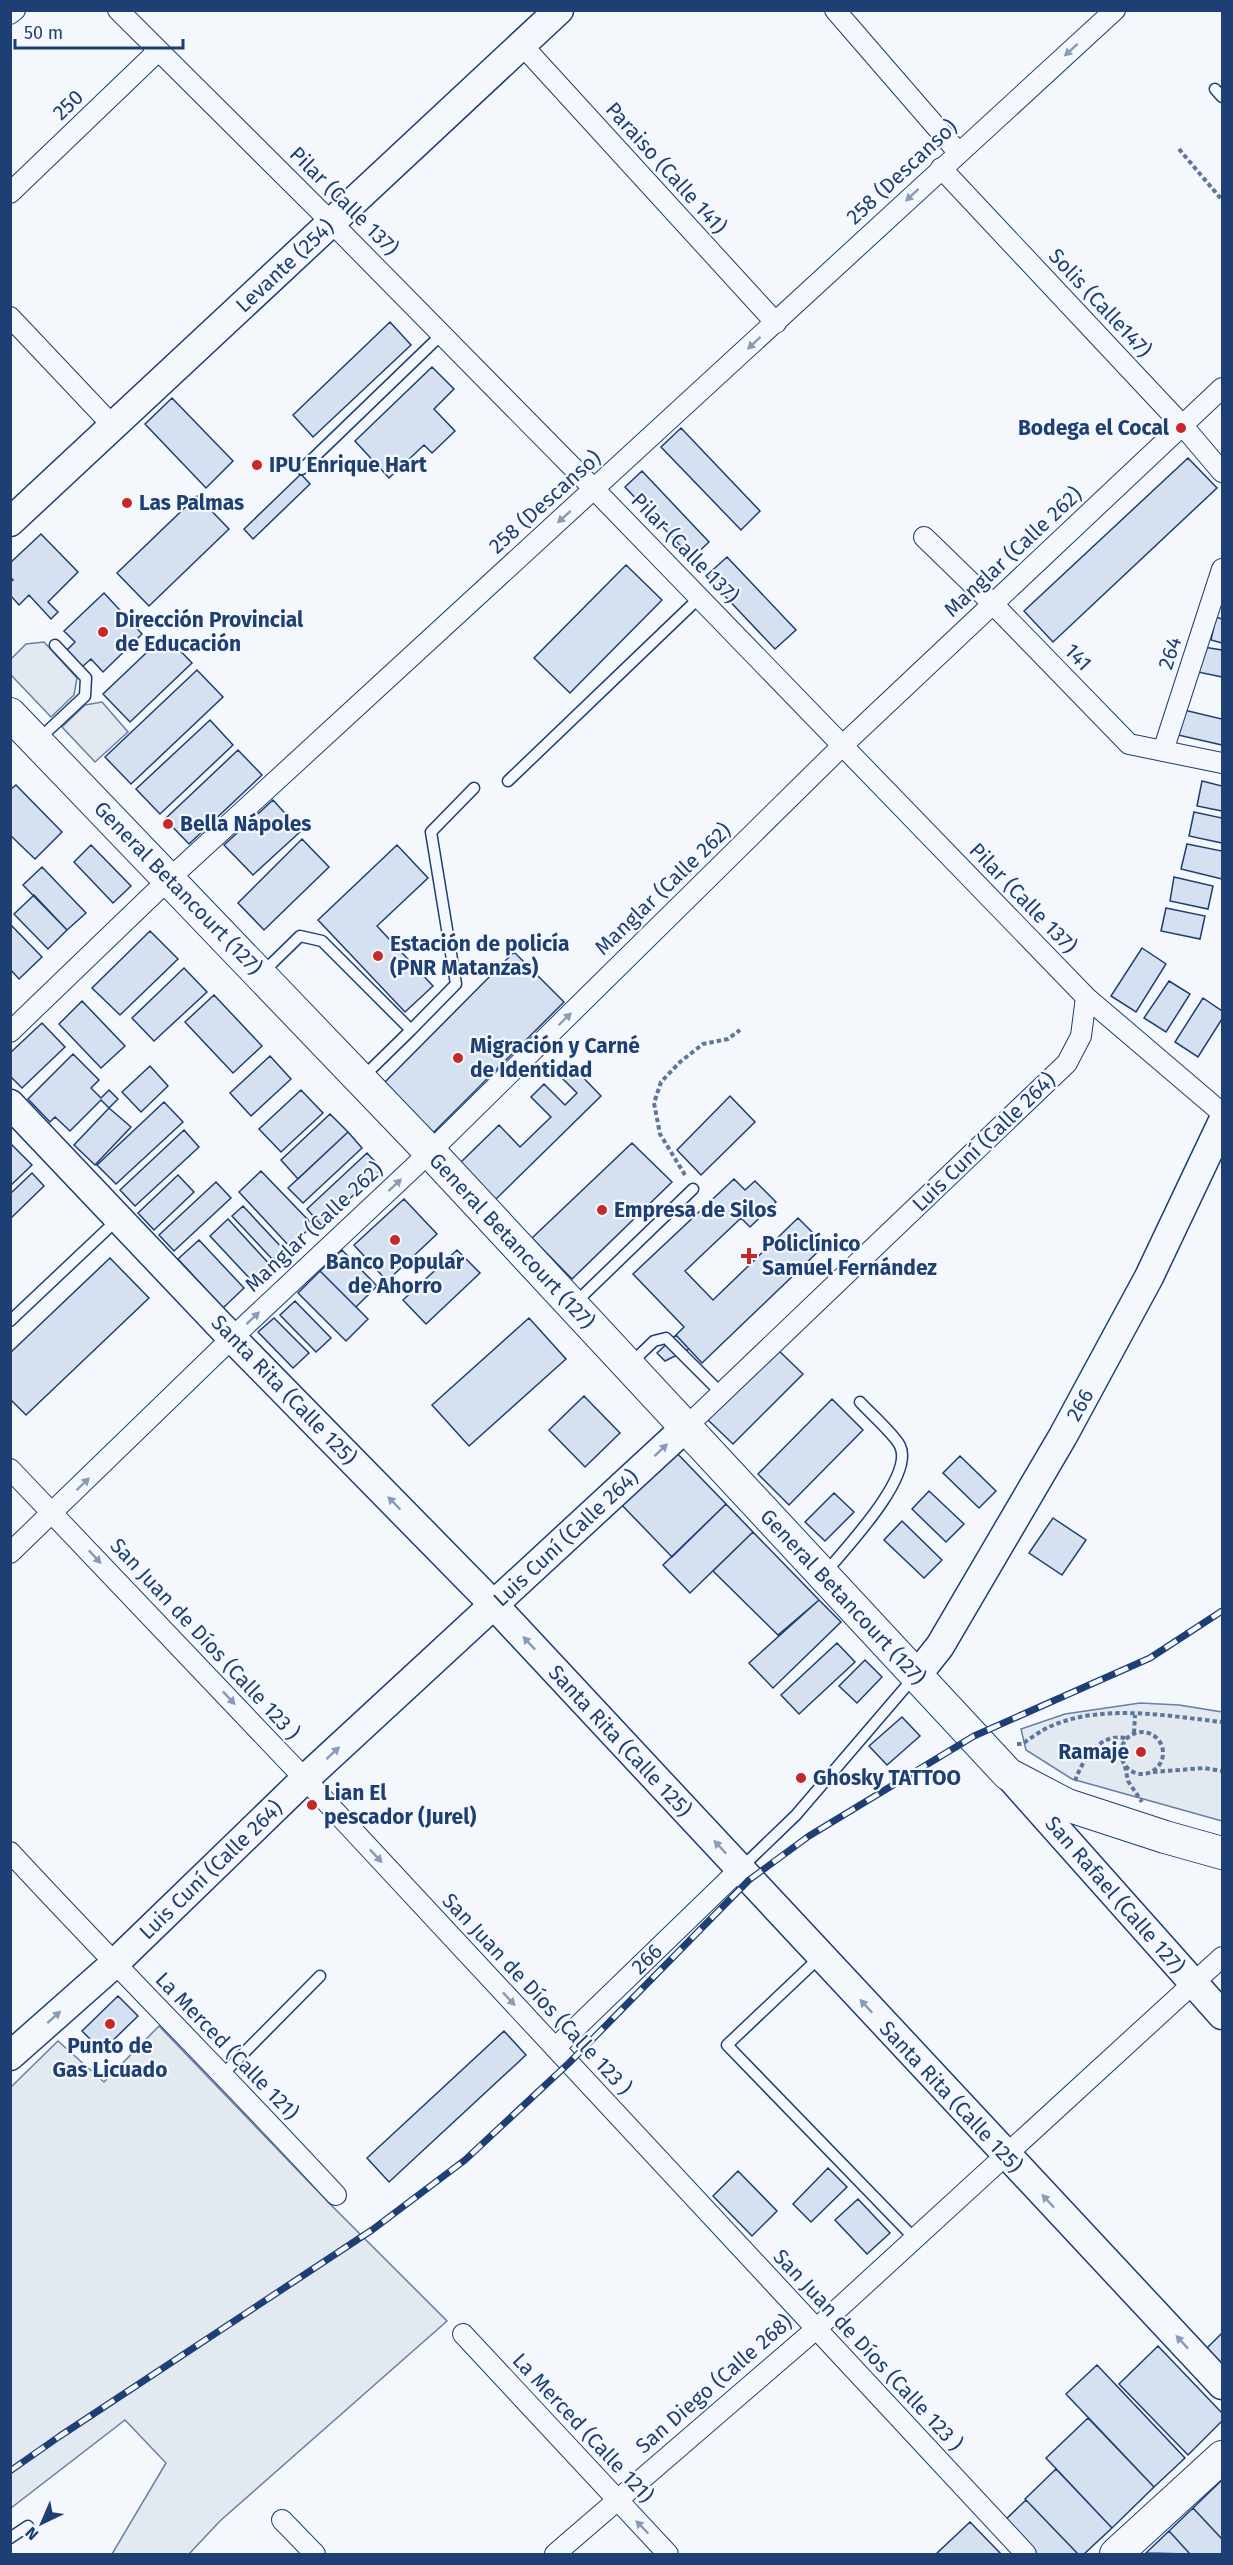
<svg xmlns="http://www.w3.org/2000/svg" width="1233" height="2565" viewBox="0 0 1233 2565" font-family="'Fira Sans',sans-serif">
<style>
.green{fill:#e3e9f0;stroke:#687fa3;stroke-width:1.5}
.building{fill:#d5e0f0;stroke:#1d3f73;stroke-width:1.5}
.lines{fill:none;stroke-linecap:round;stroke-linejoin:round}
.lane-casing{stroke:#1d3f73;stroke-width:13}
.street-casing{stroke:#1d3f73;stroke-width:22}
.secondary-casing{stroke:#1d3f73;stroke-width:31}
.primary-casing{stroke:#1d3f73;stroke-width:34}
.path{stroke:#5e769c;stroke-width:4;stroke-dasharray:4.5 3;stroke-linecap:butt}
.lane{stroke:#f4f7fb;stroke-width:10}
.street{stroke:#f4f7fb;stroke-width:20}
.secondary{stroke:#f4f7fb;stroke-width:28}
.primary{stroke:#f4f7fb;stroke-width:32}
.rail-casing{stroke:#1d3f73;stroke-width:7}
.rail{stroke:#f4f7fb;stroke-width:4.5;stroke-dasharray:14;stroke-linecap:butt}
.oneway{fill:#889bb7}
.poi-dot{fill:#c62828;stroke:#f4f7fb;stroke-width:2}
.labels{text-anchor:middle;stroke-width:4.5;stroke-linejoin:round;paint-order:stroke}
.street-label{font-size:21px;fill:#1d3f73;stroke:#f4f7fb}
.poi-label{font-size:21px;font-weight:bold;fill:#1d3f73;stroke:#f4f7fb;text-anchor:start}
</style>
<rect width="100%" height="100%" fill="#f4f7fb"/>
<path class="green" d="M44,642L77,678L74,695L51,717L11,675V659L26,644Z
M102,702L128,732L95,762L62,727L85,705Z
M1140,1703L1179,1705L1222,1712V1821L1072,1779L1026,1750L1021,1729L1065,1714Z
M159,2026L329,2203L447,2321L220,2521L189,2554H112L166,2463L125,2420L11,2508V2087L58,2041L104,2082Z"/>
<path class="building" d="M390,322L411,345L313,437L293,415Z
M432,367L454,389L434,409L455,431L432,453L424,445L389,478L355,441Z
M172,398L233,461L206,488L145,424Z
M681,428L760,511L741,530L661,447Z
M1188,458L1217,488L1053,642L1024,611Z
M642,471L709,542L692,558L625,487Z
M301,474L310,484L253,539L244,529Z
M197,496L229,529L149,606L117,573Z
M41,534L78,572L48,602L58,612L51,619L29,595L19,605L10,595V582L13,580L10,577V563Z
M727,557L796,630L775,649L706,576Z
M626,565L662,600L570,693L534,658Z
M104,593L142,634L103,672L91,659L82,667L67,650L75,642L64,631Z
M1216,617L1222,619V643L1211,640Z
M165,635L192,663L130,722L103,694Z
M1203,647L1222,650V677L1198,672Z
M197,670L223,697L131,784L105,757Z
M1184,710L1222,719V745L1178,735Z
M210,720L233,745L160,814L136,789Z
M238,750L262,775L189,844L165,819Z
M1202,781L1222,786V811L1197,806Z
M16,785L62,832L35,859L10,835V790Z
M273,800L301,831L253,875L224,845Z
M1194,812L1222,818V843L1189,836Z
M302,839L329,867L264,930L238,903Z
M1187,844L1222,851V879L1181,869Z
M91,845L131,886L113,903L74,862Z
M397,845L428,878L377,926L433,986L405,1012L318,920Z
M42,867L86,913L67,930L23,885Z
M1174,877L1213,886L1208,909L1170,901Z
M34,895L67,930L48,949L14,914Z
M1166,908L1205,916L1200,939L1161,931Z
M10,924L42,957L19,979L10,969Z
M150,931L178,959L120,1015L92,988Z
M1142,948L1166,964L1136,1012L1111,996Z
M514,952L564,1002L432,1134L384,1083Z
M184,968L207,992L154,1041L132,1018Z
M1169,981L1190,994L1166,1032L1144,1018Z
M214,995L262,1046L233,1073L185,1022Z
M1203,998L1222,1011V1019L1198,1057L1175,1042Z
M82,1001L125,1046L101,1068L59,1024Z
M42,1023L65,1047L22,1088L10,1076V1053Z
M73,1054L99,1080L91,1088L101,1098L109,1090L118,1099L109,1108L101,1100L70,1131L55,1117L50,1122L28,1099Z
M270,1056L291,1079L251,1116L230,1093Z
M570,1064L601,1096L495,1200L460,1163L499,1125L520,1147L551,1117L531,1097L544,1084L565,1105L577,1093L559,1075Z
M150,1066L168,1086L141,1112L122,1092Z
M301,1090L323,1113L281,1152L259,1129Z
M730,1096L755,1122L701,1175L677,1150Z
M164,1102L183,1122L116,1184L97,1165Z
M109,1108L131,1127L95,1165L74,1145Z
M330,1114L348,1132L298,1179L281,1160Z
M184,1130L199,1147L135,1206L120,1190Z
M348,1132L362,1148L303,1203L288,1188Z
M10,1143L32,1165L10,1186Z
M632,1143L672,1182L572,1279L532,1238Z
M367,1153L382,1169L321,1225L307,1209Z
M261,1171L313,1225L290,1247L239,1192Z
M32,1173L44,1186L10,1219V1194Z
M178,1175L194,1192L154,1230L138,1213Z
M734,1179L745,1190L755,1181L776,1202L750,1227L741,1218L685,1271L713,1300L798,1218L825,1245L702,1363L676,1335L684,1327L633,1274Z
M216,1182L231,1198L174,1251L159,1235Z
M404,1199L437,1234L387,1281L354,1245Z
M243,1206L284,1250L273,1260L232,1216Z
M228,1219L271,1266L253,1282L210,1236Z
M199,1240L244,1288L223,1308L178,1259Z
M342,1250L377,1286L356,1307L320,1271Z
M457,1250L480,1273L426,1324L403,1300Z
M110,1258L149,1298L26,1415L10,1399V1353Z
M320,1271L368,1319L346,1341L298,1293Z
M295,1301L331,1338L316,1352L280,1315Z
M274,1318L309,1353L293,1368L258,1332Z
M529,1318L566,1359L469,1446L432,1405Z
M676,1335L689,1349L665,1361L657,1353Z
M777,1349L803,1374L733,1444L707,1419Z
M584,1396L620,1433L585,1467L549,1430Z
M832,1399L863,1430L789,1505L758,1474Z
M671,1447L726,1504L672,1557L617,1500Z
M960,1456L996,1491L979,1508L943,1473Z
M929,1491L964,1524L946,1542L912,1509Z
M834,1493L854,1512L825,1541L805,1522Z
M726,1504L753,1532L690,1593L663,1565Z
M1053,1518L1086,1540L1062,1575L1029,1553Z
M902,1521L942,1560L924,1578L884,1540Z
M753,1532L819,1600L778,1635L713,1571Z
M819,1600L841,1622L773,1688L749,1663Z
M837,1643L855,1662L799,1714L781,1695Z
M865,1660L882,1677L857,1703L839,1686Z
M902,1717L920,1736L887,1765L869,1746Z
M118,1996L138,2016L102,2051L82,2031Z
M504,2031L526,2055L389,2182L367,2158Z
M828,2168L847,2187L811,2222L793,2204Z
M738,2171L777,2211L752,2236L713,2196Z
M858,2199L890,2233L867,2254L835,2220Z
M1222,2333V2374L1202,2353Z
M1158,2346L1222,2413V2421L1188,2455L1119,2384Z
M1097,2365L1185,2458L1154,2487L1066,2394Z
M1088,2418L1154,2487L1112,2528L1046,2458Z
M1056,2469L1112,2528L1084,2554H1078L1025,2499Z
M1222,2480V2539L1193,2508Z
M1026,2500L1078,2554H1035L1003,2522Z
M1193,2508L1222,2539V2554H1190L1169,2531Z
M970,2522L1001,2554H936Z
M1169,2531L1190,2554L1146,2553Z"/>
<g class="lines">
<defs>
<path id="lane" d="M1215,89L1222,97
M302,469L441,335
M39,739L85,696L86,678L55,645
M508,781L699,598
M261,974L300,936L322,941L411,1030L363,1077
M411,1030L456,984L431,832L474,788
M574,1304L693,1189
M10,1321L117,1220
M631,1363L654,1341L666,1338L721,1393
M825,1573C844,1550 915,1476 900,1446C895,1435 869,1412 860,1402
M740,1869L796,1815L915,1676
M820,1957L727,2045L914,2238
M223,2074L320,1976
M10,2538L28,2526"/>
<path id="street" d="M118,10L332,223L594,489L1086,997L1222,1113
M835,10L958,152
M10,14L15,10
M522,45L776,323
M941,168L1183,426L1222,472
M10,193L158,51
M10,317L113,426
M924,537L993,604L1129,744L1222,763
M1163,751L1222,569
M10,1032L169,879L1115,10
M685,1428L1067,1063L1081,1036L1086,997
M10,1469L305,1779L1026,2554
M10,1553L232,1338L430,1152L843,745L1222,388
M10,1852C117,1968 229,2079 336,2195
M555,2048L740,1869
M463,2334L668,2554
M282,2520L315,2554
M555,2554L816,2329L1222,1957"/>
<path id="secondary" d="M10,522L559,10
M10,1104L232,1338L493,1604L1222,2385
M917,1675L940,1646L1063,1436L1149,1277L1222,1123
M1011,1778L1222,2015
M10,2056L114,1964L305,1779L685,1428"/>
<path id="primary" d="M10,714L430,1152L1008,1774L1067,1805L1165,1837L1222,1853
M1116,2554L1222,2457"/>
</defs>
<use href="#lane" class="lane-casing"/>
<use href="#street" class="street-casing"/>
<use href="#secondary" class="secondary-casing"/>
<use href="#primary" class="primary-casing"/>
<path class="path" d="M1179,149L1222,200
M685,1175L660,1134L654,1103L661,1082L680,1062L703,1044L728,1039L740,1030
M1121 1753a21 21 0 1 1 42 0a21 21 0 1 1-42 0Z
M1134,1733L1135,1715
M1017,1744H1022C1031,1738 1040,1731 1049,1727C1101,1703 1168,1716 1222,1722
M1125,1766L1128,1781L1142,1802
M1153,1772L1204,1768L1222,1771
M1075,1781C1083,1759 1099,1733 1126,1738"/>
<use href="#lane" class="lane"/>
<use href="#street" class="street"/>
<use href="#secondary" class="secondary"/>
<use href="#primary" class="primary"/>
<defs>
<path id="rail" d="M10,2471L60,2436L372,2230L465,2160L569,2063L749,1880L809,1836L974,1736L1150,1658L1222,1611"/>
</defs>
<use href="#rail" class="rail-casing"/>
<use href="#rail" class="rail"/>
</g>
<defs><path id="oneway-solid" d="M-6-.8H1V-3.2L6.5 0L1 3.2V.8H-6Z" transform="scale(1.5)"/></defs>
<g class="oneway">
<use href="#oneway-solid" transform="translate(1071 50) rotate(138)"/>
<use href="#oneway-solid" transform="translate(912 195) rotate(137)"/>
<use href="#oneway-solid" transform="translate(754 343) rotate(137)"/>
<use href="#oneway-solid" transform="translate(564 517) rotate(138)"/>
<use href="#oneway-solid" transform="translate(565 1019) rotate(-44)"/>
<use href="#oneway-solid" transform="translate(395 1185) rotate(-43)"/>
<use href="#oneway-solid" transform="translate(253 1318) rotate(-43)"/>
<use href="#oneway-solid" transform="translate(661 1450) rotate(-43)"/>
<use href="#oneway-solid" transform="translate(83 1484) rotate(-44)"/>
<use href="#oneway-solid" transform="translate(394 1503) rotate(-134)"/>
<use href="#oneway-solid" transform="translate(95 1557) rotate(47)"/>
<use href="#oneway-solid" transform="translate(529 1643) rotate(-133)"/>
<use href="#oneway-solid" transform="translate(229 1698) rotate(47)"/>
<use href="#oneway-solid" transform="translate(333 1753) rotate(-43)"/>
<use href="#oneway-solid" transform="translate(720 1847) rotate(-133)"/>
<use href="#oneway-solid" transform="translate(376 1856) rotate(47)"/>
<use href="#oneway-solid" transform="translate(509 1999) rotate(47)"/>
<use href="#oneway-solid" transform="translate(866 2006) rotate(-133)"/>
<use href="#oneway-solid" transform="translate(54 2017) rotate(-42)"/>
<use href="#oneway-solid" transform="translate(1048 2201) rotate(-133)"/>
<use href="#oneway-solid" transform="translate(1182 2342) rotate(-133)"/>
<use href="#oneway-solid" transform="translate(642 2527) rotate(-134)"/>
</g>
<g class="poi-dot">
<circle cx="1181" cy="428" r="6"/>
<circle cx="257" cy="465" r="6"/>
<circle cx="127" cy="503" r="6"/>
<circle cx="103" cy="632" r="6"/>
<circle cx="168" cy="824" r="6"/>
<circle cx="378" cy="956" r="6"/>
<circle cx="458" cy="1058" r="6"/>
<circle cx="602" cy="1210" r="6"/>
<circle cx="395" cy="1240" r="6"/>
<path d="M746 1247h6v6h6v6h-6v6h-6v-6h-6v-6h6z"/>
<circle cx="1141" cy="1752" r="6"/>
<circle cx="801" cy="1778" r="6"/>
<circle cx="312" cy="1805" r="6"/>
<circle cx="110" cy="2024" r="6"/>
</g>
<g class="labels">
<g class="street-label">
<text transform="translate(68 105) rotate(-44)" y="7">250</text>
<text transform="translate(666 168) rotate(48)" y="7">Paraiso (Calle 141)</text>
<text transform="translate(902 172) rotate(-43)" y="7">258 (Descanso)</text>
<text transform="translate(344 201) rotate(45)" y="7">Pilar (Calle 137)</text>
<text transform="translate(285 266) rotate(-43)" y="7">Levante (254)</text>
<text transform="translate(1100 303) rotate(47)" y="7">Solis (Calle147)</text>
<text transform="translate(545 502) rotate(-42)" y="7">258 (Descanso)</text>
<text transform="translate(685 548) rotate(46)" y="7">Pilar (Calle 137)</text>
<text transform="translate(1013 552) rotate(-43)" y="7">Manglar (Calle 262)</text>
<text transform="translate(1170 653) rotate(-72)" y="7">264</text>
<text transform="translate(1078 657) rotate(46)" y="7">141</text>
<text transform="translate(178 888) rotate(46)" y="7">General Betancourt (127)</text>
<text transform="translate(663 889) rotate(-44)" y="7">Manglar (Calle 262)</text>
<text transform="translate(1023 898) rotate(46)" y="7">Pilar (Calle 137)</text>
<text transform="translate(984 1142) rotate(-44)" y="7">Luis Cuní (Calle 264)</text>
<text transform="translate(314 1227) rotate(-43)" y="7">Manglar (Calle 262)</text>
<text transform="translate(512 1241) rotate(47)" y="7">General Betancourt (127)</text>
<text transform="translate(284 1390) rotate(46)" y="7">Santa Rita (Calle 125)</text>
<text transform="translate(1080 1405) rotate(-61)" y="7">266</text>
<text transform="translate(566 1538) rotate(-43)" y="7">Luis Cuní (Calle 264)</text>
<text transform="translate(843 1597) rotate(47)" y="7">General Betancourt (127)</text>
<text transform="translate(205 1639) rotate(47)" y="7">San Juan de Díos (Calle 123 )</text>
<text transform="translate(620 1741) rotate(47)" y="7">Santa Rita (Calle 125)</text>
<text transform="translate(211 1870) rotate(-44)" y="7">Luis Cuní (Calle 264)</text>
<text transform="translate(1115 1895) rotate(49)" y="7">San Rafael (Calle 127)</text>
<text transform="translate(647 1959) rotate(-44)" y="7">266</text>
<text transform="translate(537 1994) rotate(47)" y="7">San Juan de Díos (Calle 123 )</text>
<text transform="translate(227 2046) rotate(46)" y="7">La Merced (Calle 121)</text>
<text transform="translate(951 2097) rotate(47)" y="7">Santa Rita (Calle 125)</text>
<text transform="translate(868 2350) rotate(47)" y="7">San Juan de Díos (Calle 123 )</text>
<text transform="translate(714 2384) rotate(-41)" y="7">San Diego (Calle 268)</text>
<text transform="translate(583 2428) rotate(47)" y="7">La Merced (Calle 121)</text>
</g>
<g class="poi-label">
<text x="1169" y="435" text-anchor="end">Bodega el Cocal</text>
<text x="269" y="472">IPU Enrique Hart</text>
<text x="139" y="510">Las Palmas</text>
<text x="115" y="627">Dirección Provincial<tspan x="115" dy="24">de Educación</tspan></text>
<text x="180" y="831">Bella Nápoles</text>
<text x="390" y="951">Estación de policía<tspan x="390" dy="24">(PNR Matanzas)</tspan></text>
<text x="470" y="1053">Migración y Carné<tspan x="470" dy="24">de Identidad</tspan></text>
<text x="614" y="1217">Empresa de Silos</text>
<text x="762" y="1251">Policlínico<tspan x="762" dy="24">Samuel Fernández</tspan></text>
<text x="395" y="1269" text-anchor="middle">Banco Popular<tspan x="395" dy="24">de Ahorro</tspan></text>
<text x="1129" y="1759" text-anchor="end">Ramaje</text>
<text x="813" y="1785">Ghosky TATTOO</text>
<text x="324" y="1800">Lian El<tspan x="324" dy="24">pescador (Jurel)</tspan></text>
<text x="110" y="2053" text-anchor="middle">Punto de<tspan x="110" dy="24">Gas Licuado</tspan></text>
</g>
</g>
<rect width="1233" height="2565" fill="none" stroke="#1d3f73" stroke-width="24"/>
<g transform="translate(42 2523) rotate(224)" stroke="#f4f7fb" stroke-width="4.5" paint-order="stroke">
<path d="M0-4.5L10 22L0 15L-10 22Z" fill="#1d3f73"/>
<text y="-9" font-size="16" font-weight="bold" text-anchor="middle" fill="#1d3f73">N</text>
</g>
<path d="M15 39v9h168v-9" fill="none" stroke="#1d3f73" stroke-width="3"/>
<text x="24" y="39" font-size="18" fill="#1d3f73" stroke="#f4f7fb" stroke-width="4.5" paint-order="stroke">50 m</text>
</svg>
